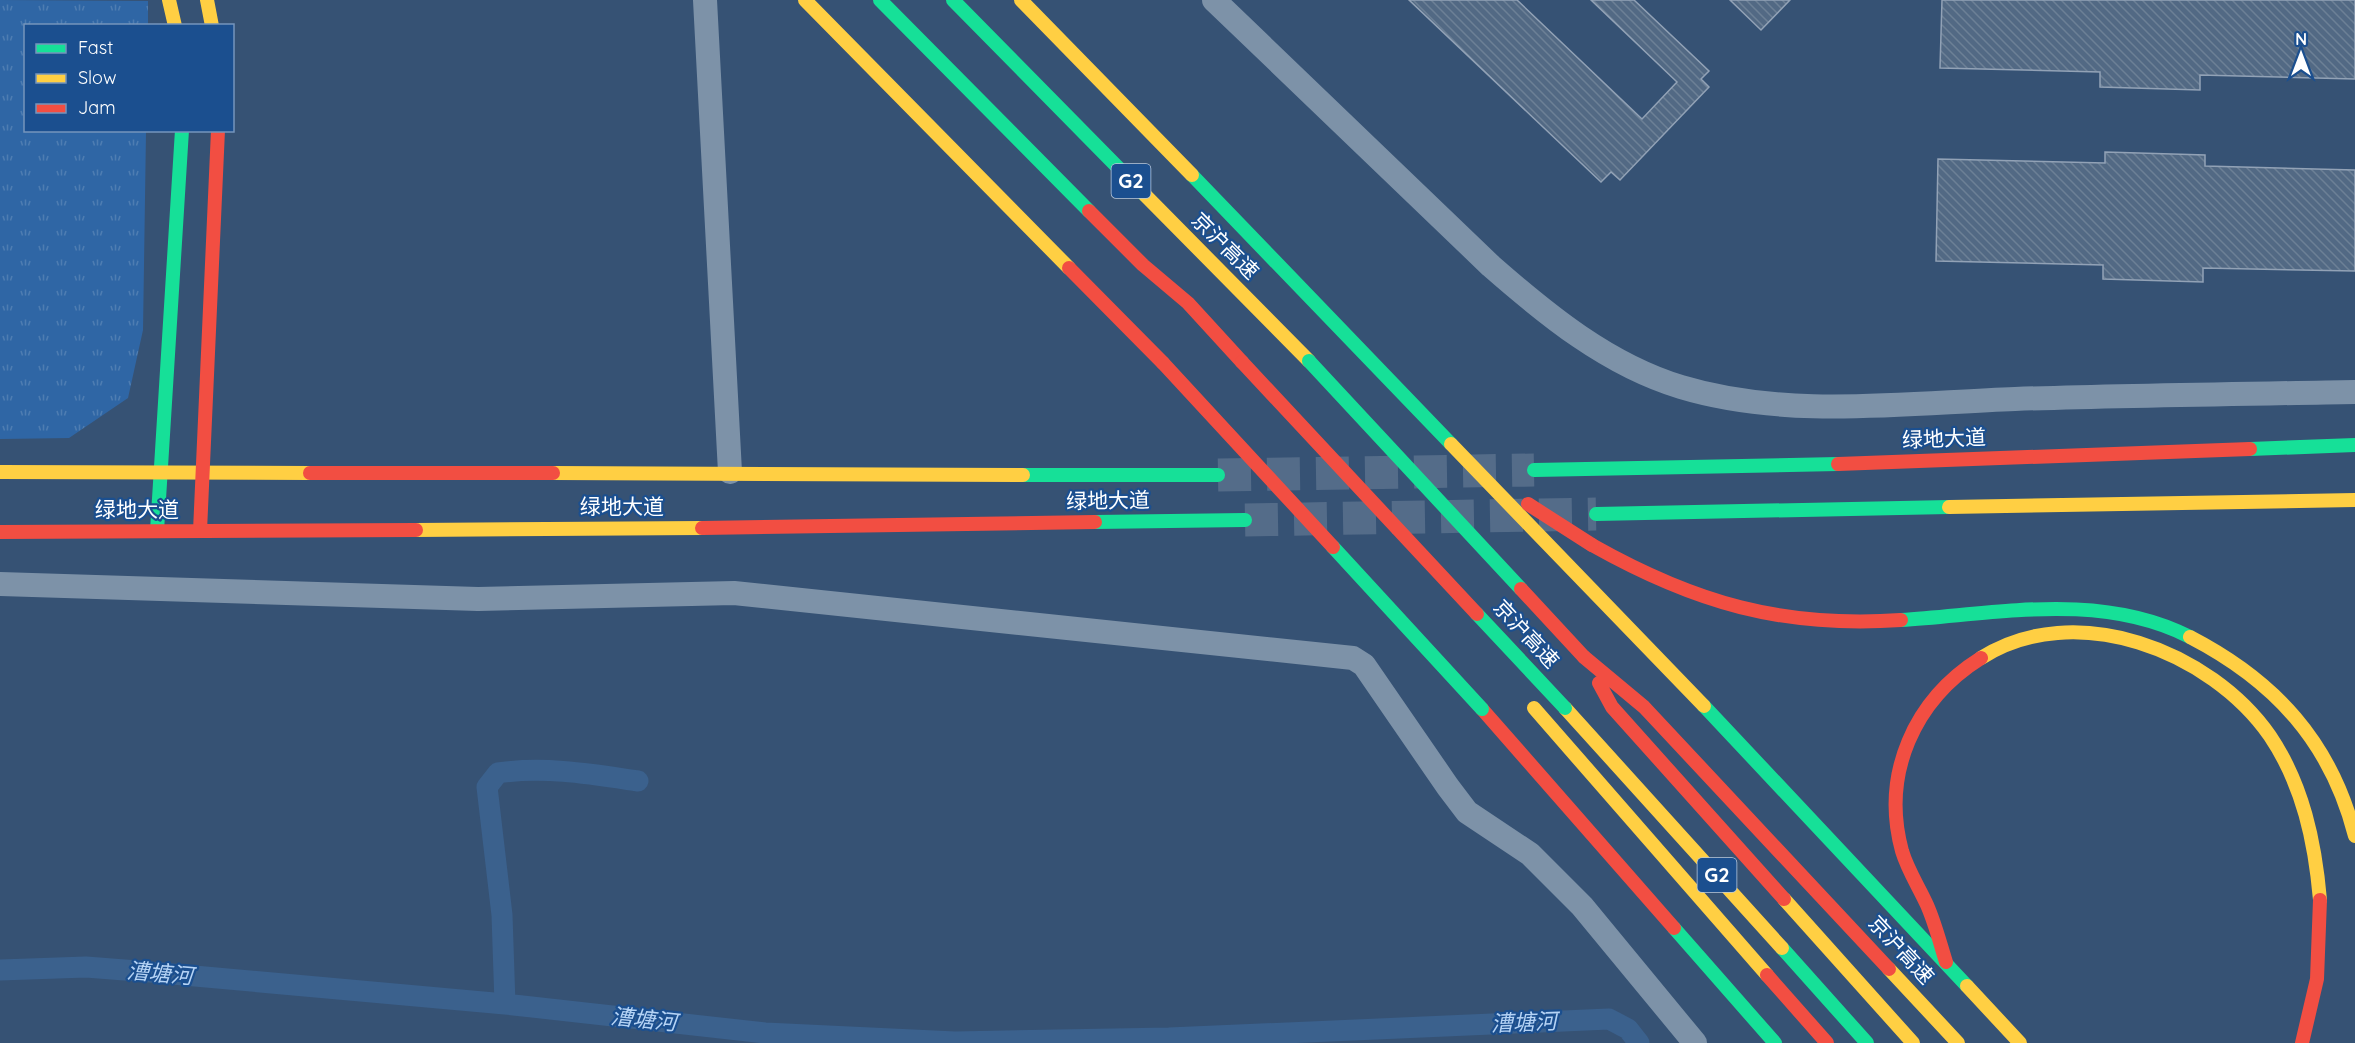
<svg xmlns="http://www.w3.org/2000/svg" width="2355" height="1043" viewBox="0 0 2355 1043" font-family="Quicksand,'Noto Sans SC',sans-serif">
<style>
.park{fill:url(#park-tufts)}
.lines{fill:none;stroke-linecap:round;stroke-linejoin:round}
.canal{stroke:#3b618d;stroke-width:21}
.building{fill:url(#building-back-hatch);stroke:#92a2b6;stroke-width:1.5}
.primary-tunnel{stroke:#546c89;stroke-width:33;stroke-dasharray:33 16;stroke-linecap:butt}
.street{stroke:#7d92a8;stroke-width:24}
.fast{stroke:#16e098;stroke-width:14}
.slow{stroke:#ffcf43;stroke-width:14}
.jam{stroke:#f24e42;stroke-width:14}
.fast-bridge{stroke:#16e098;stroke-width:14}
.slow-bridge{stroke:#ffcf43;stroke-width:14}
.jam-bridge{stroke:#f24e42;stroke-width:14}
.labels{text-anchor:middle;stroke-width:4.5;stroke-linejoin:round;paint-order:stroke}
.shield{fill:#1b4f8f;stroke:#bbcadd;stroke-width:1.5}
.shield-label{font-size:20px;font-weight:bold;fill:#fff}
.street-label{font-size:21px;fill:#fff;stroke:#1b4f8f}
.water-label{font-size:22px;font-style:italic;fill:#b5d3f5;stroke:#1b4f8f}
</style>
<defs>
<pattern id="park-tufts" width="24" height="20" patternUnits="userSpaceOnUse" patternTransform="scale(1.5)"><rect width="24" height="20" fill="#2f66a5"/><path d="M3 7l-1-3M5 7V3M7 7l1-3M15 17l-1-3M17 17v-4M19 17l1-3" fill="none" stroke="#4e7db2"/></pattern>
<pattern id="building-back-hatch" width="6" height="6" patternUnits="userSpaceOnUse" patternTransform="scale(1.5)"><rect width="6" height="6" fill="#526984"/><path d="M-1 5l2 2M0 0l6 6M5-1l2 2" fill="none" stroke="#6c8096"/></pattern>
</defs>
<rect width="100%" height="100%" fill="#365274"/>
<path class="park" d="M0,0L148,1V25L26,26V130L146,131L143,330L128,398L69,438L0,439Z"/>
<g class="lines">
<path class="canal" d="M0,970L86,967L150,972L505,1004L765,1033L955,1042L1169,1038L1609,1019L1628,1029L1639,1043
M505,1004L502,915L487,787L498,773C545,766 591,774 638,781"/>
</g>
<path class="building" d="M1409,0H1517L1642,119L1677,82L1591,0H1634L1709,71L1701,79L1709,87L1620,180L1611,172L1601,182Z
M1730,0H1790L1761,30Z
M1942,0H2355V79L2200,75V90L2100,87V72L1940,68Z
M2105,152L2205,155V166L2355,170V271L2203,268V282L2103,279V265L1936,261L1938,159L2105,163Z"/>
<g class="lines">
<path class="primary-tunnel" d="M1218,475L1534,470
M1245,520L1596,514"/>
<path class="street" d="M705,0L730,472
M1214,0L1491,266C1547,315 1608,365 1681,387C1787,419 1905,403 2015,399C2128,395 2242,394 2355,392
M0,584L478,599L734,593L1353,658L1364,665L1448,787L1467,812L1530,854L1582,906L1695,1043"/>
<path class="fast" d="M880,0L1089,211
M953,0L1145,195
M1192,175L1451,444
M2250,449L2355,445
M1534,470L1838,464
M1023,475H1218
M1596,514L1949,507
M1095,522L1245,520
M157,531L182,130
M1901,620C1997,614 2100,591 2190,637
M1704,706L1967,986
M1674,928L1775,1043
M1782,948L1867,1043"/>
<path class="slow" d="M169,0L175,26
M207,0L212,26
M805,0L1069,268
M1021,0L1192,175
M1145,195L1309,361
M0,472L310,473
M553,473L1023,475
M1949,507L2355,500
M416,530L702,528
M2190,637C2275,681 2331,742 2355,836
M1981,658C2075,598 2211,651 2270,736C2303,785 2315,842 2320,900
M1534,708L1767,975
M1565,708L1782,948
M1784,899L1913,1043
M1889,969L1958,1043
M1967,986L2020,1043"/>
<path class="jam" d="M1089,211L1143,265L1188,303L1242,362
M1069,268L1163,363
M1838,464L2250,449
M310,473H553
M702,528L1095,522
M200,531L218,130
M0,532L416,530
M1592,545C1695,603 1782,628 1901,620
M1584,657L1644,707L1889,969
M1599,683L1612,707L1784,899
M1482,709L1674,928
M1946,962C1940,943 1935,923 1927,905C1919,887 1908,871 1902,851C1881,774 1914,700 1981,658
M1767,975L1827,1043
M2302,1043L2317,979L2320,900"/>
<path class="fast-bridge" d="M1309,361L1521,589
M1333,547L1482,709
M1477,614L1565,708"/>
<path class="slow-bridge" d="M1451,444L1704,706"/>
<path class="jam-bridge" d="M1242,362L1477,614
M1163,363L1333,547
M1528,504L1592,545
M1521,589L1584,657"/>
</g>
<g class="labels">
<g class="shield">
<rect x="1111.5" y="164" width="39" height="34" rx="4.5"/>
<rect x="1697.5" y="858" width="39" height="34" rx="4.5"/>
</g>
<g class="shield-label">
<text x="1131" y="188">G2</text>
<text x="1717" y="882">G2</text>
</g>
<g class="street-label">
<text transform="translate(1225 246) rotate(45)" y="7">京沪高速</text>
<text transform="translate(1944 439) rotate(-2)" y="7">绿地大道</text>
<text transform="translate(1108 501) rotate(-1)" y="7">绿地大道</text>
<text x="622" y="514">绿地大道</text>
<text x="137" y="517">绿地大道</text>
<text transform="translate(1526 634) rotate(47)" y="7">京沪高速</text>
<text transform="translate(1901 950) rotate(47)" y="7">京沪高速</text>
</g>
<g class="water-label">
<text transform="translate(160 973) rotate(5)" y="8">漕塘河</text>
<text transform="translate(644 1019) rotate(6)" y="8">漕塘河</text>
<text transform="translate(1524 1022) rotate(-2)" y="8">漕塘河</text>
</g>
</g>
<rect x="24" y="24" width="210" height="108" fill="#1b4f8f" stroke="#7695bc" stroke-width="1.5"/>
<rect x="36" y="44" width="30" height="9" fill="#16e098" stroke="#7695bc" stroke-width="1.5"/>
<text x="78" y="54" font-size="18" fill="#ffffff">Fast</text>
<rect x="36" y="74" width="30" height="9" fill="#ffcf43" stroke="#7695bc" stroke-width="1.5"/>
<text x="78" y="84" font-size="18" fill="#ffffff">Slow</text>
<rect x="36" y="104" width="30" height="9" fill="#f24e42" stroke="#7695bc" stroke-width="1.5"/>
<text x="78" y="114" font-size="18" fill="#ffffff">Jam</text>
<g transform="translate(2301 54)" stroke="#1b4f8f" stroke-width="4.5" paint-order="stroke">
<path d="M0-4.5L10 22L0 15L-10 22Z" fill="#ffffff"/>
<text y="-9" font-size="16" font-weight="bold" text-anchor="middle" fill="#ffffff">N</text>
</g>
</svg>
